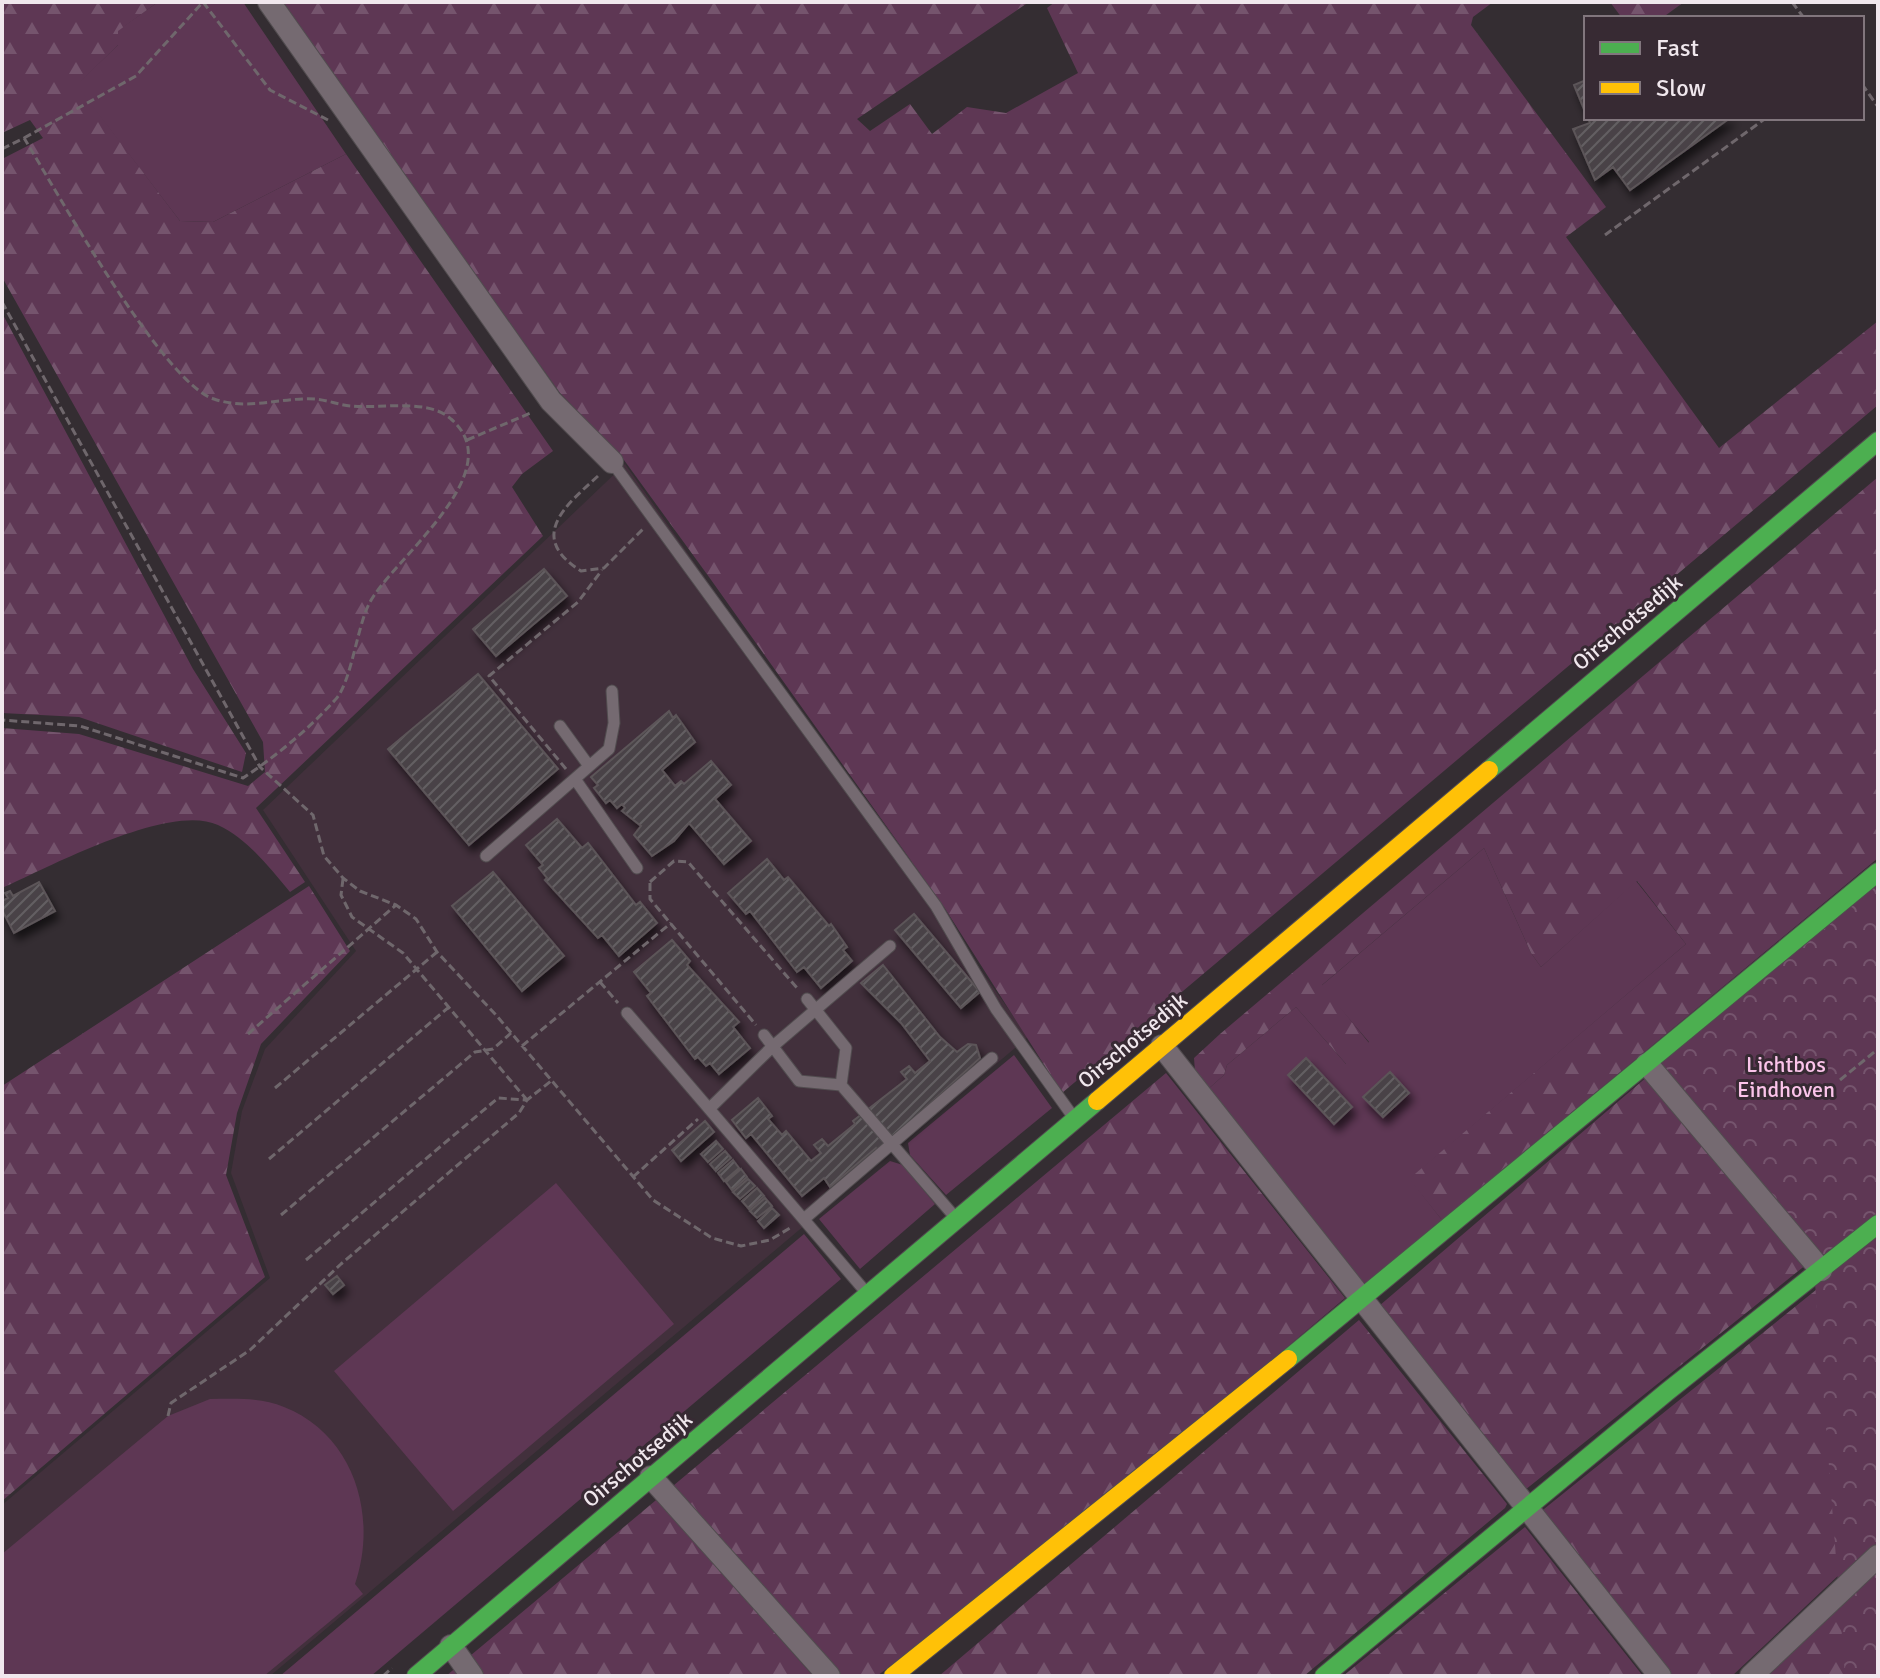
<svg xmlns="http://www.w3.org/2000/svg" width="1880" height="1678" viewBox="0 0 1880 1678" font-family="Signika,sans-serif">
<style>
.built{fill:#42303c}
.green{fill:#5e3754}
.forest{fill:url(#forest-firs)}
.park{fill:url(#park-crowns)}
.building{fill:url(#building-hatch);stroke:#5c5559;stroke-width:2;filter:url(#shadow)}
.lines{fill:none;stroke-linecap:round;stroke-linejoin:round}
.lane-casing{stroke:#514c4f;stroke-width:13}
.street-casing{stroke:#514c4f;stroke-width:24}
.fast-casing{stroke:#514c4f;stroke-width:20}
.slow-casing{stroke:#514c4f;stroke-width:20}
.path{stroke:#6f676c;stroke-width:3;stroke-dasharray:8 4;stroke-linecap:butt}
.lane{stroke:#756a71;stroke-width:11}
.street{stroke:#756a71;stroke-width:22}
.fast{stroke:#4caf50;stroke-width:18}
.slow{stroke:#ffc107;stroke-width:18}
.labels{text-anchor:middle;stroke-width:6;stroke-linejoin:round;paint-order:stroke}
.street-label{font-size:22px;fill:#f0e7ed;stroke:#372a33}
.park-label{font-size:22px;fill:#fbc4ea;stroke:#372a33}
</style>
<defs>
<pattern id="forest-firs" width="22" height="20" patternUnits="userSpaceOnUse" patternTransform="scale(2)"><rect width="22" height="20" fill="#5e3754"/><path d="M5 1l3.5 6h-7zM16 11l3.5 6h-7z" fill="#75546d"/></pattern>
<pattern id="park-crowns" width="20" height="18" patternUnits="userSpaceOnUse" patternTransform="scale(2)"><rect width="20" height="18" fill="#5e3754"/><path d="M2 6a3 3 0 1 1 6 0M12 15a3 3 0 1 1 6 0" fill="none" stroke="#75546d"/></pattern>
<pattern id="building-hatch" width="6" height="6" patternUnits="userSpaceOnUse" patternTransform="scale(2)"><rect width="6" height="6" fill="#494347"/><path d="M-1 1l2-2M0 6l6-6M5 7l2-2" fill="none" stroke="#645e62"/></pattern>
<filter id="shadow"><feDropShadow dx="4" dy="7" stdDeviation="4" flood-color="#0009"/></filter>
</defs>
<rect width="100%" height="100%" fill="#342d32"/>
<path class="built" d="M625,464L1028,1037L270,1676H2V1505L270,1278L231,1173L242,1111L265,1049L356,951L263,810Z"/>
<path class="green" d="M158,2H243L346,154L213,222L180,221L76,85L118,45L117,31Z
M1484,848L1531,953L1541,967L1636,881L1686,944L1410,1179L1442,1220L1365,1285L1207,1090L1224,1075L1227,1065L1296,1007L1346,1064L1369,1042L1321,986Z
M1014,1055L1052,1108L946,1195L910,1155L908,1143Z
M890,1161L903,1165L935,1204L860,1269L819,1219Z
M556,1183L674,1324L453,1511L334,1371Z
M804,1234L841,1279L371,1676H280Z
M210,1399C235,1399 261,1397 284,1407C355,1435 378,1517 355,1584L363,1594L264,1676H2V1554L168,1416Z"/>
<path class="forest" d="M2,2H158L118,31V45L77,85L180,221L213,222L346,154L553,451L522,474L512,487L543,536L256,808L305,882L290,892C268,866 249,840 218,825C170,802 49,867 2,888V728L79,734L248,786L265,772L263,742L2,277V159L43,138L30,120L2,133Z
M281,2H1029L857,119L870,131L910,104L932,134L967,107L1006,113L1078,73L1047,8L1055,2H1493L1473,17L1471,25L1606,207L1566,237L1719,448L1878,321V405L1062,1093L944,907L709,577L624,460L560,393Z
M1610,2H1684L1662,18H1622Z
M2,313L193,669L246,753L242,772L79,717L2,713Z
M1878,477V858L1442,1220L1409,1179L1686,944L1637,881L1541,967L1531,953L1484,848L1322,985L1369,1043L1347,1065L1296,1007L1227,1065L1224,1075L1207,1090L1195,1071L1194,1058L1220,1034Z
M309,886L350,951L261,1044L237,1113L226,1175L265,1277L2,1501V1086Z
M1166,1073L1345,1298L1105,1501L877,1676H841L675,1490L660,1502L813,1676H446Z
M1648,1076L1807,1264L1525,1490L1379,1306Z
M1878,1240V1538L1732,1676H1668L1541,1518L1544,1509Z
M1359,1320L1507,1504L1505,1508L1304,1676H939Z
M1525,1527L1643,1676H1343Z
M1878,1566V1676H1762Z"/>
<path class="park" d="M1878,882V1676H1845L1813,1257L1656,1064Z"/>
<path class="building" d="M1586,80V114L1574,85Z
M1588,118H1730L1630,190L1613,167L1595,180L1573,129L1590,123Z
M544,569L567,596L496,656L473,629Z
M478,674L558,769L469,845L388,749Z
M669,711L673,718L676,715L695,742L662,770L675,786L681,781L684,784L711,761L731,785L715,799L751,841L724,864L689,823L674,841L652,856L634,835L641,826L622,811L625,808L622,804L617,808L610,800L606,803L594,788L598,785L591,777Z
M557,819L582,848L588,843L636,905L640,902L657,923L619,956L602,935L598,938L545,880L547,878L539,868L543,865L526,845Z
M767,859L784,880L788,877L829,926L831,924L847,947L843,950L852,961L821,988L804,967L797,972L750,911L746,914L728,893Z
M493,872L564,956L522,991L452,906Z
M39,882L55,911L14,933L2,910V901L8,898L5,893L10,891L13,896Z
M914,914L980,992L961,1008L895,930Z
M672,940L690,961L687,965L739,1022L733,1027L750,1048L719,1074L710,1063L706,1066L698,1057L695,1059L647,996L651,993L634,972Z
M883,965L940,1037L957,1052L968,1044L976,1045L980,1058L878,1151L876,1148L830,1187L824,1178L802,1196L751,1134L746,1138L732,1120L758,1098L772,1116L768,1119L782,1135L786,1131L811,1161L821,1153L814,1145L822,1139L828,1146L855,1124L853,1121L907,1079L901,1072L909,1066L915,1073L930,1061L901,1023L861,983Z
M1306,1058L1352,1107L1334,1124L1288,1075Z
M1390,1072L1409,1093L1383,1117L1363,1097Z
M705,1121L714,1132L681,1161L672,1150Z
M716,1141L723,1149L708,1162L701,1154Z
M725,1151L731,1158L716,1171L710,1164Z
M733,1160L739,1168L724,1181L718,1173Z
M741,1169L747,1177L732,1190L726,1182Z
M748,1179L755,1186L740,1199L733,1192Z
M757,1188L764,1196L749,1209L742,1201Z
M765,1198L772,1206L757,1218L750,1211Z
M772,1208L779,1215L764,1228L758,1221Z
M337,1276L344,1285L333,1294L325,1285Z"/>
<g class="lines">
<defs>
<path id="lane" d="M612,462L936,906L996,1009L1074,1118
M560,726L589,766
M575,779L637,868
M486,856L609,749L614,723L612,691
M807,999L846,1048L841,1085
M627,1013L865,1291
M764,1035L799,1081L841,1085L954,1216
M709,1109L772,1047L890,946
M804,1219L992,1058"/>
<path id="street" d="M269,2L551,401L612,462
M1162,1046L1660,1676
M1647,1064L1821,1270
M651,1477L829,1676
M451,1646L472,1676
M1751,1676L1878,1556"/>
<path id="fast" d="M1489,770L1878,441
M1288,1359L1878,872
M416,1676L1097,1101
M1324,1676L1668,1391L1878,1224"/>
<path id="slow" d="M1097,1101L1489,770
M893,1676L1288,1359"/>
</defs>
<use href="#lane" class="lane-casing"/>
<use href="#street" class="street-casing"/>
<use href="#fast" class="fast-casing"/>
<use href="#slow" class="slow-casing"/>
<path class="path" d="M203,2L270,90L328,120
M1792,2L1804,18
M1862,84L1878,107
M24,138L136,76L203,2
M2,149L24,138C56,190 163,383 214,399C249,411 281,397 315,399C327,400 339,405 351,406C380,409 428,398 451,419C513,472 391,560 369,604C357,627 351,684 335,700C309,729 275,757 243,778L80,726L2,720
M1605,235L1766,118
M2,302L260,767L313,815L324,856L343,878L360,891L396,905L416,919L437,952L496,1015L653,1200L712,1238L741,1246L770,1240L790,1228
M467,440L533,412
M598,476C565,506 527,537 581,571L604,568L644,528
M566,769L489,676L578,602L602,570
M343,879L341,895L352,917L403,953L527,1100
M650,882L674,861L688,862L797,988
M650,883V899L756,1025
M600,982L618,1003
M248,1034L396,905
M522,1046L671,923
M1840,1080L1878,1049
M275,1088L437,952
M269,1159L449,1007
M633,1177L698,1119
M281,1215L475,1052L493,1049L511,1033
M306,1260L498,1098L526,1100
M168,1416L171,1403L250,1350L341,1264L519,1113L527,1100L551,1081
M383,1676L392,1668"/>
<use href="#lane" class="lane"/>
<use href="#street" class="street"/>
<use href="#fast" class="fast"/>
<use href="#slow" class="slow"/>
</g>
<g class="labels">
<g class="street-label">
<text transform="translate(1627 622) rotate(-40)" y="8">Oirschotsedijk</text>
<text transform="translate(1132 1040) rotate(-40)" y="8">Oirschotsedijk</text>
<text transform="translate(637 1459) rotate(-40)" y="8">Oirschotsedijk</text>
</g>
<g class="park-label">
<text x="1786" y="1072">Lichtbos<tspan x="1786" dy="25">Eindhoven</tspan></text>
</g>
</g>
<rect width="1880" height="1678" fill="none" stroke="#f0e7ed" stroke-width="8"/>
<rect x="1584" y="16" width="280" height="104" fill="#372a33" stroke="#81767d" stroke-width="2"/>
<rect x="1600" y="42" width="40" height="12" fill="#4caf50" stroke="#81767d" stroke-width="2"/>
<text x="1656" y="56" font-size="24" fill="#f0e7ed">Fast</text>
<rect x="1600" y="82" width="40" height="12" fill="#ffc107" stroke="#81767d" stroke-width="2"/>
<text x="1656" y="96" font-size="24" fill="#f0e7ed">Slow</text>
</svg>
